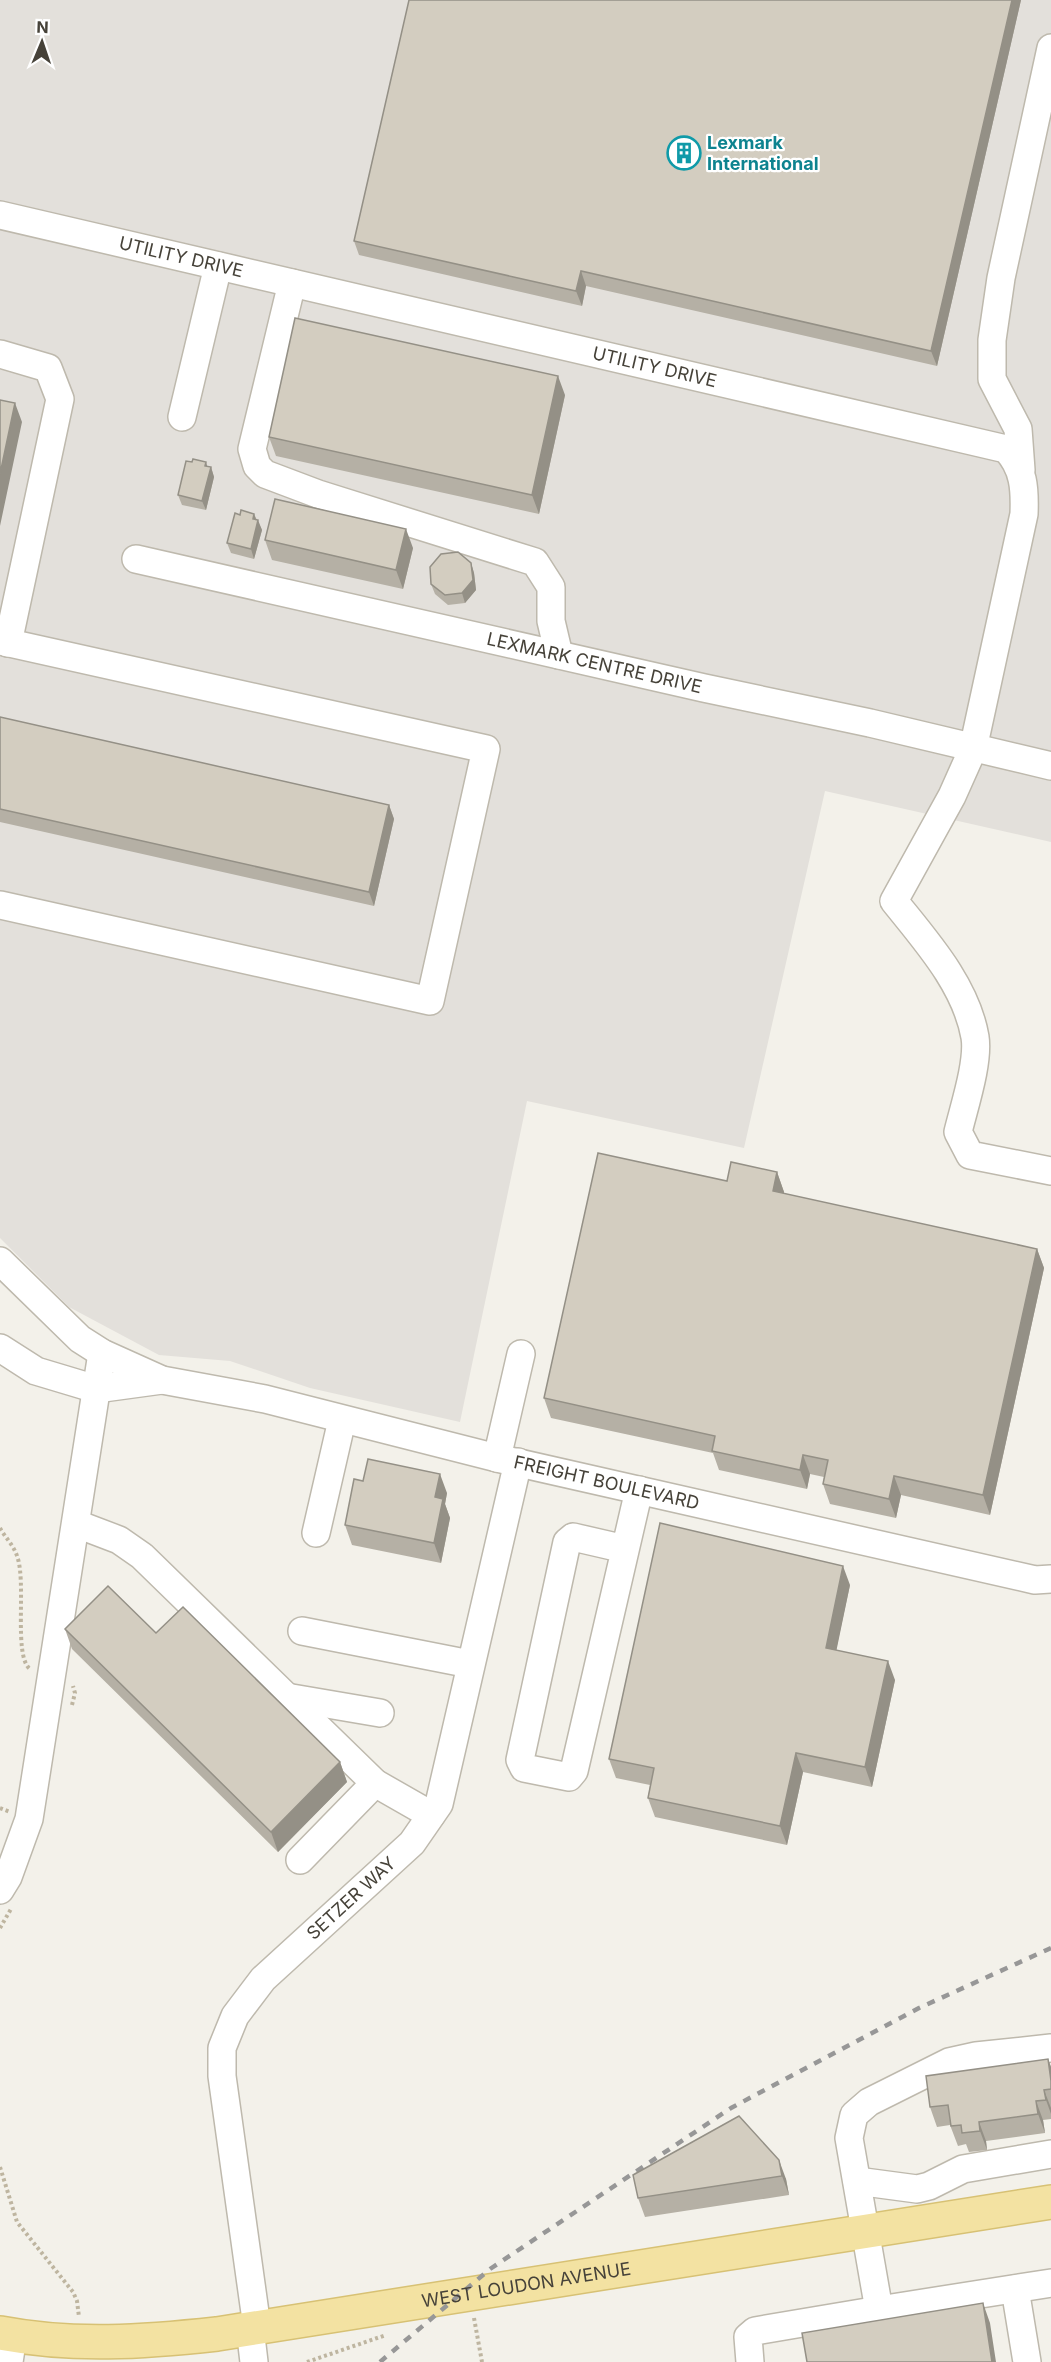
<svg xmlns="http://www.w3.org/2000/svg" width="1051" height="2362" viewBox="0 0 1051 2362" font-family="Inter,sans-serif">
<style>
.industrial{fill:#e3e0db}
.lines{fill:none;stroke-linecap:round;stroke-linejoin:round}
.minor-casing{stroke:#beb9ad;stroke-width:30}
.major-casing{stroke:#d7c174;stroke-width:36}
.path{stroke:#beb5a0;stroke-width:4;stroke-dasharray:3 3;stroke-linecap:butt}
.minor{stroke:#fff;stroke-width:27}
.major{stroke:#f3e2a2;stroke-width:33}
.rail{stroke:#979797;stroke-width:4.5;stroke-dasharray:8 8;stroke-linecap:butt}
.wall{fill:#b5b0a5}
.shaded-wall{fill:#949086}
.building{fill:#d3cdc0;stroke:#949086;stroke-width:1.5}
.labels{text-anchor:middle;stroke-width:4.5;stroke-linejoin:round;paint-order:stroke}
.culture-label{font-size:18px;font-weight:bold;fill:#0d838f;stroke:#fff;text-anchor:start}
.street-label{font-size:18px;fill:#464239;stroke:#fff}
</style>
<rect width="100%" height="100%" fill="#f3f1ea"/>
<path class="industrial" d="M0,0H1051V842L825,791L744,1148L527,1101L460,1422L310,1388L230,1361L159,1355L69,1307L0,1238Z"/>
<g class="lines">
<defs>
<g id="minor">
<path id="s1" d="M0,215L1006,449C1024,468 1025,489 1024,514L973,749L952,796L894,901C926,941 966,985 975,1037C979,1062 964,1107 958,1132L970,1155L1051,1171"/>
<path d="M292,283L252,449L257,466L265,474L318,494L535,562L551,587V621L559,655"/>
<path d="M0,354L48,368L60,399L8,643"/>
<path d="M182,417L218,266"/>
<path d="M1021,470L1018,429L992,379V340L1001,278L1051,48"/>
<path id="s2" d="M136,559L704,688L870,723L1051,766"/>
<path d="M0,641L486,749L430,1001L0,905"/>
<path id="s3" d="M0,1261L80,1339L102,1353L162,1380L265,1399L497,1458L1035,1580L1051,1579"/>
<path d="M0,1348L36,1371L96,1389L162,1380"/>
<path d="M497,1458L521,1354"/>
<path d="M77,1524L119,1540L142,1556L375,1783L431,1815"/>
<path d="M316,1533L342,1420"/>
<path d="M625,1549L573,1537L567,1542L520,1760L524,1768L569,1777L574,1771L639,1490"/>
<path d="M302,1631L470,1664"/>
<path d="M286,1697L380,1713"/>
<path d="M300,1860L375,1783"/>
<path d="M0,1890L8,1877L29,1819L102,1353"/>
<path d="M1051,2048L976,2056L949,2062L869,2102L854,2115L849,2138L879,2310L1051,2283"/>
<path d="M857,2181L917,2189L929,2186L963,2169L1051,2154"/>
<path d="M1015,2289L1027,2362"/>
<path id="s4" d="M257,2327L222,2076V2048L235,2016L263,1979L412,1843L439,1804L518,1462"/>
<path d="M250,2328L254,2362"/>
<path d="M9,2362L13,2336"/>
<path d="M750,2362L748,2337L755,2331L879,2310"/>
</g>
<g id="major">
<path id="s5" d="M0,2333C73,2347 144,2342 217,2334L1051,2202"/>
</g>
</defs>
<use href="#minor" class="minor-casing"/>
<use href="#major" class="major-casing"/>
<path class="path" d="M0,1528C5,1537 14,1546 17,1556C27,1582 13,1656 30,1669
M72,1705L75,1693L73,1686
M0,1808L10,1812
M0,1928L11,1909
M0,2167L17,2222L73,2292L77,2301L79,2317
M474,2318L482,2362
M307,2362L386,2335"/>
<use href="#minor" class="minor"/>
<use href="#major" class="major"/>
<path class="rail" d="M380,2362L490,2269L731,2108L919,2008L1051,1948"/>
</g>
<path class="wall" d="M409,0H1021L937,366L586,286L582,306L359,255L354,241Z
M565,395L539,514L276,456L269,437Z
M207,466L211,467L214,477L206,510L182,505L178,495Z
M254,514L262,530L254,559L231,553L227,543L240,515Z
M265,540L413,548L403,589L272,560Z
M471,563L474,573L476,590L465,603L448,605L435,594L431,584Z
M0,717L389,805L394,819L374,906L0,822Z
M777,1172L784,1192V1194L1037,1249L1044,1268L990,1515L901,1495L896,1518L830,1504L823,1484L824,1477L810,1474L807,1489L719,1470L713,1453L551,1418L544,1398L727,1181Z
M363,1481L447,1493L445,1504L450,1518L441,1563L352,1545L345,1525Z
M850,1585L836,1650L895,1680L872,1787L803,1772L787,1845L655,1817L648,1798L650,1785L616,1778L609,1759Z
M65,1629L156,1633L340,1762L347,1782L278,1852L72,1649Z
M1048,2059L1051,2067V2119L1043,2120L1045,2133L986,2141L987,2150L969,2152L966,2144L958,2146L950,2125L937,2127L930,2107Z
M739,2116L786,2179L789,2195L645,2217L638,2198Z"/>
<path class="shaded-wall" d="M1012,0H1021L937,366L931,351Z
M581,271L586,286L582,306L576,291Z
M558,376L565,395L539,514L532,495Z
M15,403L22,422L0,526V474Z
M206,462L209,472L211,467L214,477L206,510L202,501Z
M254,514L257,522L258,520L262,530L254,559L251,549Z
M406,529L413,548L403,589L396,570Z
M471,563L474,573L476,590L465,603L462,593Z
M389,805L394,819L374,906L369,892Z
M777,1172L784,1192L780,1211L773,1191Z
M1037,1249L1044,1268L990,1515L983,1495Z
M803,1455L810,1474L807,1489L800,1470Z
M440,1474L447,1493L445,1504L450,1518L441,1563L434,1543L435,1497Z
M894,1476L901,1495L896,1518L889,1499Z
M843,1566L850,1585L833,1667L826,1648Z
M888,1661L895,1680L872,1787L865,1767Z
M796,1753L803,1772L787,1845L780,1826Z
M340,1762L347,1782L278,1852L271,1832Z
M1048,2059L1051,2067V2081Z
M1044,2090L1051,2108V2114L1046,2100Z
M1036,2101L1043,2120L1045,2133L1038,2114Z
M979,2122L986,2141L987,2150L980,2131Z
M779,2160L786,2179L789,2195L782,2176Z
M983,2303L990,2323L996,2362H992Z"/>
<path class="building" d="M409,0H1012L931,351L581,271L576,291L354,241Z
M295,318L558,376L532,495L269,437Z
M0,400L15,403L0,474Z
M193,459L206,462L205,466L211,467L202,501L178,495L186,461L192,462Z
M275,499L406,529L396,570L265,540Z
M241,510L254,514L253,519L258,520L251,549L227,543L235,513L240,515Z
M458,552L471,563L473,580L462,593L445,595L431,584L430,567L441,554Z
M0,717L389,805L369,892L0,809Z
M598,1153L727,1181L731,1162L777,1172L773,1191L1037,1249L983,1495L894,1476L889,1499L823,1484L828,1460L803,1455L800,1470L712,1451L715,1436L544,1398Z
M368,1459L440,1474L435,1497L443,1499L434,1543L345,1525L354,1479L363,1481Z
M660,1523L843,1566L826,1648L888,1661L865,1767L796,1753L780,1826L648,1798L654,1768L609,1759Z
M108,1586L156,1633L183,1607L340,1762L271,1832L65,1629Z
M1048,2059L1051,2081V2089L1044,2090L1046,2100L1036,2101L1038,2114L979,2122L980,2131L962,2133L961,2125L951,2126L948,2105L930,2107L926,2076Z
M739,2116L779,2160L782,2176L638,2198L633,2175Z
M983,2303L992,2362H807L802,2333Z"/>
<defs>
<symbol id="building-ring" viewBox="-11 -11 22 22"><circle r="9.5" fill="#fff" stroke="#0f9aa8" stroke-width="1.5"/><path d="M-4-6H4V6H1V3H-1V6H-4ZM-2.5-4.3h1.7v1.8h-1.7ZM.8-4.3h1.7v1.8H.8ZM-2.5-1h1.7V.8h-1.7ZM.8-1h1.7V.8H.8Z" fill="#0f9aa8"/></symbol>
</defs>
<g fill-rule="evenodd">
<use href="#building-ring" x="665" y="134" width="38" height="38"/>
</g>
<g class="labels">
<g class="culture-label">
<text x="707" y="149">Lexmark<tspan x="707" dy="21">International</tspan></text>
</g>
<g class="street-label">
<text dy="6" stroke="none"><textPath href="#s1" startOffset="186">UTILITY DRIVE</textPath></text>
<text dy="6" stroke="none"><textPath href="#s1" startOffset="672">UTILITY DRIVE</textPath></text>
<text dy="6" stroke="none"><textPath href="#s2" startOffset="470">LEXMARK CENTRE DRIVE</textPath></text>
<text dy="6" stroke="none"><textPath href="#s3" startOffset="660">FREIGHT BOULEVARD</textPath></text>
<text dy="6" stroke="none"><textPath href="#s4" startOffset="482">SETZER WAY</textPath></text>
<text dy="6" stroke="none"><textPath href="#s5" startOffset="531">WEST LOUDON AVENUE</textPath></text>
</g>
</g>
<g transform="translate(42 42) rotate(2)" stroke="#ffffff" stroke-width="4.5" paint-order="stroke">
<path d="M0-4.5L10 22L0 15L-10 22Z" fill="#464239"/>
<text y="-9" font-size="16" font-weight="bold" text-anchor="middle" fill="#464239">N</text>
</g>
</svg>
